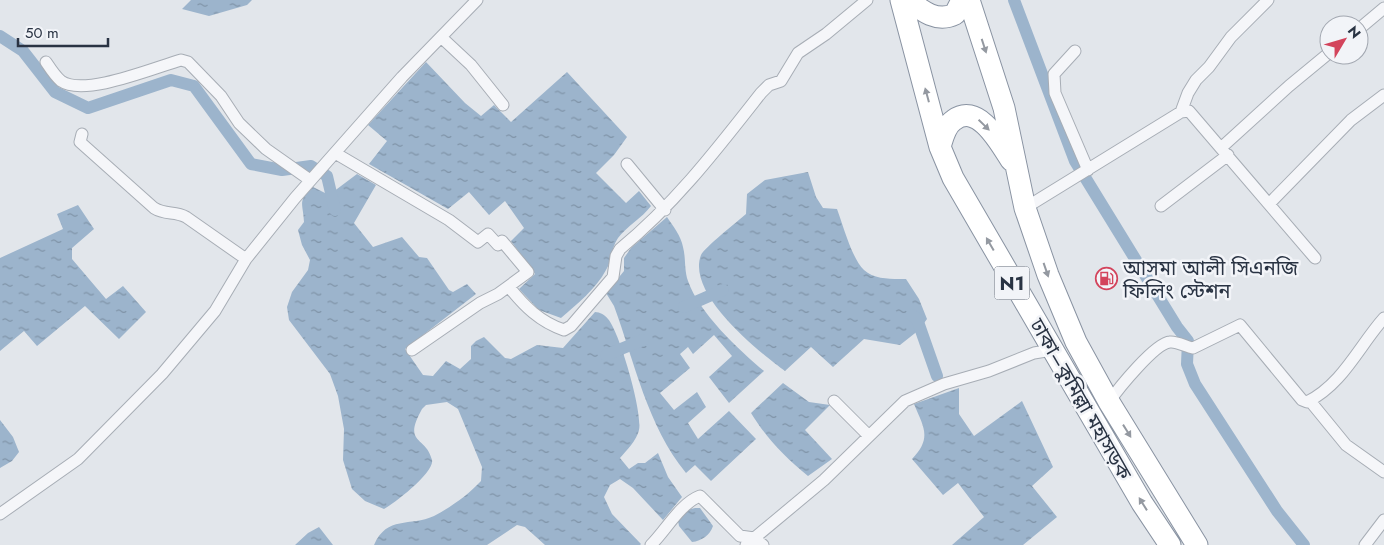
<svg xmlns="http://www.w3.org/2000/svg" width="1384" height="545" viewBox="0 0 1384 545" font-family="Jost,'Noto Sans Bengali',sans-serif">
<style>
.water{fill:url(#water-ripples)}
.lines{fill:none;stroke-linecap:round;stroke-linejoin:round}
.canal{stroke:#9cb4cc;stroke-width:12}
.street-casing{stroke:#a7adb5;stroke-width:13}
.highway-casing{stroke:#8993a2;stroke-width:23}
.street{stroke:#f5f6f9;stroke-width:11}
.highway{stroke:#fff;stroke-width:21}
.oneway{fill:#9499a1}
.labels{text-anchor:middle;stroke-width:5;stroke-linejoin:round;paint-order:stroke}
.shield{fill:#f2f4f8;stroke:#656d79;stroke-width:1}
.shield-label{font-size:19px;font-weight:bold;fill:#293343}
.poi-label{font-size:20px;fill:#293343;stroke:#f2f4f8;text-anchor:start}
.street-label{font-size:20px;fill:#293343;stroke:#f2f4f8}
</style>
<defs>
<pattern id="water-ripples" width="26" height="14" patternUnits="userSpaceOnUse" patternTransform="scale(1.25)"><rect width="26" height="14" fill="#9cb4cc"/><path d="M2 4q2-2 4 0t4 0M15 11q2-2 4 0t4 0" fill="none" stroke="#7f93a7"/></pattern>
</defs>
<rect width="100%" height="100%" fill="#e2e6eb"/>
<path class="water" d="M191,0H252L247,5L209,16L182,9Z
M426,62L465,103L481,116L494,105L511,122L567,72L627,137L614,155L596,173L626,203L639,191L651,206C642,218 627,226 618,238C611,248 612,261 606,270C596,289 577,304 561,318L539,310L519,289L535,274L511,241L524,228L505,201L489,215L469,192L448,209L369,164L387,141L368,125Z
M808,172L816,197L823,208L837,209C843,225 852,259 864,270C875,280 893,279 906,279L919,299L927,319L919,330L900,345L864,339L833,367L811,347L785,371C758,351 686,294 701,255C704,248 738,221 746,214L747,194L765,180Z
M357,174L376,185L354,223L373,247L402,237L419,257L427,258L449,290L453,292L467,284L476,294L405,349L423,375L433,376L446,361L460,369L471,359V346L476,341L484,337L505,358L511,359L537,345L563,348L595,312C600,312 605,315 608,319C620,333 643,413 639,430C637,440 626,451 620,458L629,469L638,463H645L658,453L668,477L682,497L663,520L633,488L620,479L610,485L604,497L612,514L641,544L640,545H545L525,527L517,525L487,545H374C387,515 410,527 434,516C451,507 468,495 481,481L482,467L458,409L447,402L426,405L422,409C402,445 426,435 432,460C435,472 394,504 384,509L365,501L352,489L343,460L344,429L338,396L330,374L289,320L287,307L292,292L308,270L310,260L302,245L298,230L304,222C303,202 297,202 313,187L329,195Z
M78,205L94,229L72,248V259L106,299L123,286L146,312L119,339L85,306L37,346L24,331L0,351V258L63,229L57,214Z
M667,217C673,226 681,236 683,247C686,258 684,270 688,281C699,313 739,350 764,371L729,403L709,377L732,356L714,335L693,354L688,347L680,354L690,368L660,393L674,410L697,392L706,407L688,423L698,439L729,411L756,439L711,481L695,465L686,473C647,425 635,363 614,306L606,293L624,271V258L631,248Z
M783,383L809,402L830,405L805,430L832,459L808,476C785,457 767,439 751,413Z
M959,388V414L974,436L1022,401L1053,467L1032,486L1057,517L1023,545H952L984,517L958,483L943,495L912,459C932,438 924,428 914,404Z
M0,420L13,437L19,452L12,461L0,468Z
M695,508H700L713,526C710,535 702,541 692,542L679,526L678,521L687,510Z
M319,527L333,545H295L308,533Z"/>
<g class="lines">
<path class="canal" d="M1014,0L1075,161L1177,327L1188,341L1187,364L1195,384L1277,511L1304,545
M0,36L23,51L55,92L88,108L171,80L194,86L251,164L282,170L311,166L327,176L335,210
M684,307L723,290
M912,315L917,319L937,376
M606,355L643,340"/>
<defs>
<path id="street" d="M1359,29L1384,8
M441,37L471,65L503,105
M1075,51L1054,74L1055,93L1088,170
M46,62C50,68 55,76 61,81C84,97 153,68 181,60L188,62L221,96L239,123L266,149L310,180
M1181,112L1188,93L1196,80L1209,67L1231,37L1268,0
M82,134L80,142L154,208C165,215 175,211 186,217L246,259
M1222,147L1289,86L1329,53
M335,153L449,220L478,242L488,234L498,245L502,241L528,272L498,294L480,303L412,350
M627,164L665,210
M1269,204L1351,120L1384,95
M1161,206L1228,155
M1025,208L1181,112L1189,111L1315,258
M509,287C524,306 540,322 564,330L571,326L613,277L616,256L620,249C675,204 717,149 761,93L769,85L781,81L798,53L826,34L867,0
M834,401L868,435
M1310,401L1346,445L1384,472
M1109,402C1118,389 1155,343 1170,342C1176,341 1187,347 1193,348L1240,325L1302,400L1307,402C1343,384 1359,346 1384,318
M0,514L78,459L162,374L215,311L246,259L295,198L402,77L477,0
M651,545C666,530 681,503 700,496L740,536L754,538L763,545
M746,545L824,480L905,401L944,384L989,371L1034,353L1052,350
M1365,545L1384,520"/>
<path id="highway" d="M901,0L940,147L953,178L1142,503L1170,545
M908,0C922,11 937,23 955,14L962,0
M969,0L1004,108L1025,208L1048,275L1076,342L1109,402L1197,545
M940,147C943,137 945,126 954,120C978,102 1000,143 1011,160"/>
</defs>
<use href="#street" class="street-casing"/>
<use href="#highway" class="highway-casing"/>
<use href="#street" class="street"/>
<use href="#highway" class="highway"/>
</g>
<defs><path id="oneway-solid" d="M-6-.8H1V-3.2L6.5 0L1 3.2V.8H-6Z" transform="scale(1.25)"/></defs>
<g class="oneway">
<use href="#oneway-solid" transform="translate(984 46) rotate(72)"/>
<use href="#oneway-solid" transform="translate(927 95) rotate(-105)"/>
<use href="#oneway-solid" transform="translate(984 125) rotate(44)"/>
<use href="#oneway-solid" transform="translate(990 244) rotate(-120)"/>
<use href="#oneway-solid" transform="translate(1046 270) rotate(71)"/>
<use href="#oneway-solid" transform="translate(1127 431) rotate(58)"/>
<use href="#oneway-solid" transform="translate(1143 504) rotate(-122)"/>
</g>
<defs>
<symbol id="fuel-ring" viewBox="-11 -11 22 22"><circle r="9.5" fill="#f2f4f8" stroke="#d3445c" stroke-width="1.5"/><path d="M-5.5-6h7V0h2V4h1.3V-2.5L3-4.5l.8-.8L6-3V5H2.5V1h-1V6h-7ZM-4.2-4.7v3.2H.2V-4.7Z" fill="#d3445c"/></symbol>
</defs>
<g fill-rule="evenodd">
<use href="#fuel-ring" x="1094" y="266" width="25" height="25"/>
</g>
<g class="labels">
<rect class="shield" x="994.5" y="266.5" width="35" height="33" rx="4"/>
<g class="shield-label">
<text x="1012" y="290">N1</text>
</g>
<g class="poi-label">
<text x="1123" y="275">আসমা আলী সিএনজি<tspan x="1123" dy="23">ফিলিং স্টেশন</tspan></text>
</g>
<g class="street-label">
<text transform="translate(1081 399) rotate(60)" y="7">ঢাকা–কুমিল্লা মহাসড়ক</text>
</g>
</g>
<g transform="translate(1344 40) rotate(52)"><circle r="24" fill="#f2f4f8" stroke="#a2a7b0"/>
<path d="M0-4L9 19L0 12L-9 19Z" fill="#d3445c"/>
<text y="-8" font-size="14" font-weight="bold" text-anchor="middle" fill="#293343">N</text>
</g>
<path d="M18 38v8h90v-8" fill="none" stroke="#293343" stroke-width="2.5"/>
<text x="25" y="38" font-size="15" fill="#293343" stroke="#f2f4f8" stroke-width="4" paint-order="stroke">50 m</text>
</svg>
